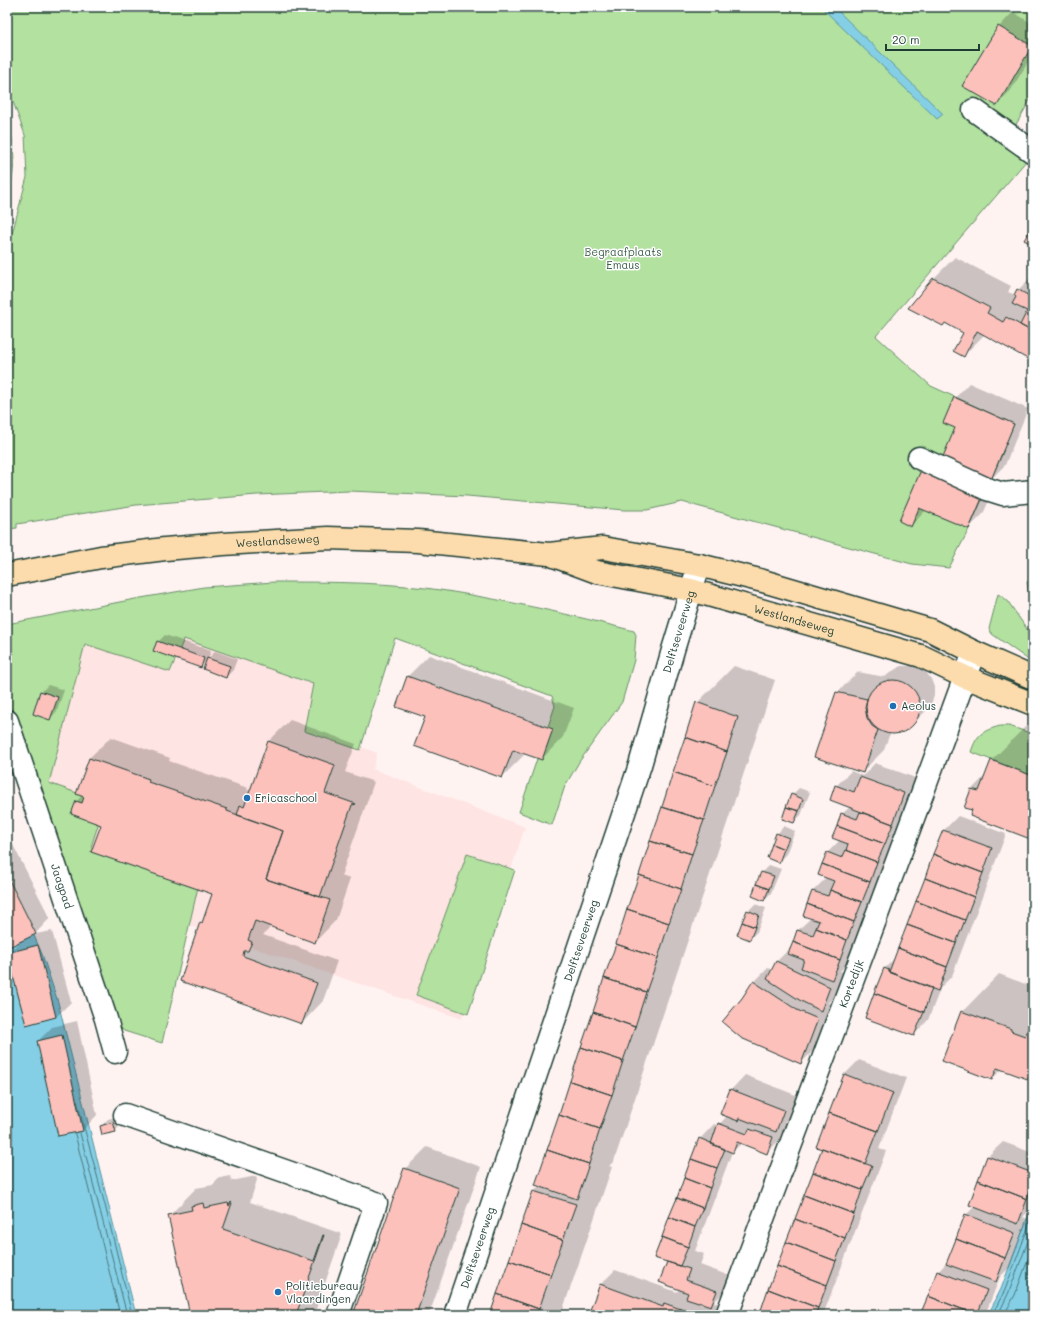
<svg xmlns="http://www.w3.org/2000/svg" width="1040" height="1322" viewBox="0 0 1040 1322" font-family="Mali,sans-serif">
<style>
.built{fill:#fee4e2}
.green{fill:#b3e1a0;stroke:#698f6a}
.water{fill:#85cfe6;stroke:#5c959f}
.shadow{fill:#0003}
.lines{fill:none;stroke-linecap:round;stroke-linejoin:round}
.shore{stroke:#48777b;stroke-width:1}
.building{fill:#fdc1bc;stroke:#1f3d34}
.minor-casing{stroke:#1f3d34;stroke-width:25}
.major-casing{stroke:#1f3d34;stroke-width:25}
.minor{stroke:#fff;stroke-width:22}
.major{stroke:#fcdcac;stroke-width:22}
.poi-dot{fill:#1f6fb2;stroke:#fff;stroke-width:1.5}
.labels{text-anchor:middle;stroke-width:3;stroke-linejoin:round;paint-order:stroke}
.park-label{font-size:11px;fill:#3d5e4a;stroke:#fff}
.street-label{font-size:11px;fill:#1f3d34;stroke:#fff}
.poi-label{font-size:11px;fill:#1f3d34;stroke:#fff;text-anchor:start}
</style>
<rect width="100%" height="100%" fill="#fff3f2"/>
<filter id="ink" filterUnits="userSpaceOnUse"><feTurbulence type="fractalNoise" baseFrequency=".025" numOctaves="2"/><feDisplacementMap in="SourceGraphic" scale="8" xChannelSelector="R" yChannelSelector="G"/><feConvolveMatrix kernelMatrix="1 2 1 2 8 2 1 2 1" color-interpolation-filters="sRGB"/></filter>
<g filter="url(#ink)">
<path class="built" d="M69,614L180,633L320,681L310,726L377,753L373,769L525,827L462,1019L193,927L66,852L24,745Z"/>
<path class="green" d="M7,7H1033V95L1010,135L1033,153L876,336L931,386L1014,424L1003,449L1004,450L969,529L949,568L912,564L682,502L647,510H624L467,496L349,491L257,495L136,505L17,524V528L7,529V242L13,230L27,177L25,135L12,99L7,90Z
M7,122C17,145 15,176 7,199Z
M1033,578V602L1029,596L1027,582Z
M274,582C332,582 390,582 447,591C510,601 573,615 634,631L636,635L634,660L622,702L579,762L565,786L552,825L519,812L555,706L552,696L395,638L360,750L304,731L313,684L184,639L170,672L85,644L49,783L105,803L91,847L198,887L162,1043L124,1031L117,1024L110,997L95,949L7,722V624L135,599L204,587Z
M998,594L1007,600L1033,638V654L1030,661L992,634L989,629Z
M1000,726H1009L1033,734V776L971,752C977,734 982,731 1000,726Z
M467,854L515,870L468,1014L416,995Z"/>
<path class="water" d="M821,7H834L943,114L937,119Z
M7,878L23,910L42,954L58,1002L136,1315H7Z
M1033,1203V1315H988L1001,1289Z"/>
<path class="shadow" d="M1013,12L1033,24V54L1011,90L997,105L999,27Z
M955,257L1011,286L1008,292L1015,295L1018,290L1032,276H1033V361L985,334L963,356L964,333L945,322L910,307L934,278Z
M969,383L1028,409L1005,465L991,479L997,482L983,514L969,528L926,510L911,526L900,521L943,458L956,427L955,398Z
M165,635L211,651L208,659L215,651L237,659L233,670L226,677L208,659L200,667L158,642Z
M429,655L574,708L563,737L542,759L525,753L523,756L502,777L426,716L397,706L408,676Z
M734,666L775,680L614,1161L609,1166L612,1167L561,1315H491L534,1191L540,1186L697,703Z
M901,666H913L926,672L931,679L934,687V696L930,707L906,730L895,733H890L884,750L862,772L837,693L858,672L885,677L891,672Z
M48,685L64,690L57,711L50,719L41,692Z
M290,720L356,744L345,772L374,782L341,876L350,879L336,920L315,942L270,926L269,929L263,935L337,961L323,1001L302,1023L181,980L201,923L203,920L213,893L102,824L72,814L77,801L82,795L89,758L111,737L170,758L169,761L248,788L247,790L251,791L269,741Z
M1029,723L1033,725V839L965,807L972,789L986,775L992,760Z
M875,763L918,779L846,965L840,971L844,972L836,995L828,1003L832,1004L815,1049L801,1063L743,998L754,982L768,968L773,970L777,961L792,946L798,930L811,918L804,915L813,891L827,877V853L840,840L842,814L850,807L836,786L851,771L863,776Z
M799,788L810,792L801,815L794,822L792,795Z
M958,816L1006,834L952,976L941,987L928,1020L914,1035L884,969L895,958L944,830Z
M784,826L795,831L786,854L779,861L777,834Z
M9,837L50,918L36,933L30,935L52,931L71,1002L56,1017L26,1024L8,953L20,941L7,947V838Z
M769,865L781,869L771,893L764,900L753,896L762,872Z
M755,904L766,908L757,932L749,939L748,911Z
M999,974L1033,987V1024L1030,1023V1025L1033,1027V1080L1002,1069L992,1079L962,1012Z
M77,1021L97,1115L83,1130L38,1041L52,1027Z
M859,1060L906,1078L879,1149L886,1151L823,1315H760L823,1148L844,1075Z
M745,1075L798,1096L790,1117L784,1122L787,1123L781,1138L767,1153L742,1143L732,1152L702,1232L695,1251L704,1254L700,1265L730,1276L725,1291L714,1302L720,1304L716,1315H589L601,1284L615,1270L677,1292L680,1288L668,1262L700,1139L714,1124L718,1126L727,1116L731,1090Z
M120,1116L122,1124L115,1131L101,1126L108,1119Z
M1003,1142L1033,1153V1206L1023,1217L1028,1219L1010,1267L1000,1277L985,1315H922L938,1272L948,1261L966,1215L975,1206L970,1205L988,1156Z
M427,1147L481,1167L429,1315H354L405,1169Z
M230,1176L232,1181L256,1176L257,1180L250,1202L342,1234L314,1315H191L169,1216L196,1188L213,1185L219,1178Z"/>
<g class="lines">
<path class="shore" d="M77,1101L105,1205L132,1315
M80,1133L127,1315
M75,1134L120,1315
M992,1315L1005,1290L1033,1214
M998,1315L1009,1292L1033,1228
M1004,1315L1015,1295L1033,1246"/>
</g>
<path class="building" d="M998,26L1032,46L997,106L962,86Z
M1031,229L1033,230V245L1024,240Z
M933,278L990,308L987,313L1003,322L1006,317L1033,332V362L977,331L964,357L953,351L963,333L945,323L943,326L908,308Z
M1017,289L1033,298V332L1020,325L1027,311L1012,304L1016,297L1014,295Z
M954,397L1014,424L991,480L942,459L955,428L943,423Z
M921,470L983,496L969,529L919,508L911,527L899,521Z
M157,641L204,658L201,668L153,651Z
M207,658L230,666L226,678L203,669Z
M407,676L553,729L542,760L513,750L502,778L414,746L425,717L396,707Z
M866 707a27 27 0 1 1 54 0a27 27 0 1 1-54 0Z
M40,691L58,697L50,720L33,714Z
M836,692L867,699L865,707L867,718L872,726L878,730L863,773L814,757Z
M696,702L738,717L727,752L685,737Z
M685,737L727,752L715,786L673,772Z
M268,741L335,765L325,793L356,804L352,805L320,897L266,879L283,831L237,815L240,805L244,807Z
M89,758L149,779L148,782L227,809V811L283,831L266,879L330,900L315,943L255,921L248,940L252,942L248,951H244L243,956L317,983L302,1024L180,981L200,922L202,923L212,894L91,852L101,825L71,814L76,801L82,803L84,797L76,794Z
M991,760L1033,776V840L970,816L972,810L964,808L971,789L979,791Z
M673,772L715,786L704,820L662,807Z
M860,777L904,793L893,824L830,800L835,785L854,792Z
M791,794L803,799L799,811L786,807Z
M662,807L704,820L692,854L650,841Z
M786,807L799,811L794,823L782,819Z
M860,812L893,824L885,844L837,826L841,813L857,819Z
M837,826L885,844L877,862L846,850L848,844L832,838Z
M943,830L992,848L983,873L933,854Z
M776,833L789,838L784,849L772,844Z
M650,841L692,854L681,889L639,875Z
M772,844L784,849L779,863L767,858Z
M846,850L877,862L870,882L822,864L827,852L842,858Z
M933,854L983,873L974,897L925,878Z
M822,864L870,882L862,902L830,890L834,881L818,875Z
M761,872L774,876L769,889L756,884Z
M639,875L681,889L669,923L627,909Z
M7,876L36,934L7,948Z
M925,878L974,897L965,920L916,901Z
M756,884L769,889L764,901L752,896Z
M830,890L862,902L854,922L807,904L812,891L828,896Z
M916,901L965,920L956,943L907,925Z
M807,904L854,922L847,940L816,928L819,921L803,916Z
M627,909L669,923L658,958L616,944Z
M747,910L759,915L755,927L742,922Z
M742,922L755,927L750,940L737,935Z
M907,925L956,943L947,967L898,948Z
M816,928L847,940L840,960L793,942L797,930L813,935Z
M793,942L840,960L832,980L801,968L804,960L788,954Z
M616,944L658,958L646,992L604,978Z
M38,945L56,1017L26,1025L7,953Z
M898,948L947,967L938,991L889,972Z
M776,961L830,987L821,1011L801,1001L767,979Z
M884,968L889,970V972L932,988L924,1012L874,993Z
M604,978L646,992L635,1027L593,1012Z
M753,981L797,1010L818,1019L801,1064L741,1038L722,1022L742,998Z
M874,993L924,1012L914,1036L865,1018Z
M961,1011L1011,1029V1031L1025,1036L1030,1024L1033,1025V1081L997,1068L992,1080L942,1061Z
M593,1012L635,1027L623,1061L581,1047Z
M62,1035L83,1131L58,1136L37,1041Z
M581,1047L623,1061L612,1095L570,1081Z
M844,1074L893,1093L878,1131L829,1113Z
M570,1081L612,1095L600,1129L559,1115Z
M730,1089L784,1110L776,1132L739,1118L738,1121L720,1114Z
M829,1113L878,1131L865,1164L822,1148V1149L816,1147Z
M559,1115L600,1129L589,1164L547,1150Z
M113,1122L116,1132L102,1135L100,1126Z
M718,1123L747,1134L749,1129L773,1137L767,1154L737,1142L733,1153L711,1144Z
M699,1138L725,1149L717,1168L691,1159Z
M822,1148L872,1166L862,1190L813,1172Z
M547,1150L589,1164L577,1199L535,1185Z
M987,1156L1033,1173V1184L1027,1199L978,1180Z
M691,1159L717,1168L710,1188L684,1178Z
M404,1168L460,1188L416,1315H353Z
M813,1172L862,1190L854,1214L804,1195Z
M684,1178L710,1188L703,1208L677,1198Z
M978,1180L1027,1199L1018,1224L969,1205Z
M533,1191L576,1204L563,1240L521,1225Z
M804,1195L854,1214L845,1238L795,1219Z
M677,1198L703,1208L695,1227L669,1217Z
M231,1202L232,1203L223,1229L314,1261L323,1235H324L296,1315H190L168,1215L192,1210L191,1206L203,1203L204,1208L228,1203L229,1206Z
M965,1214L1015,1233L1005,1258L956,1239Z
M669,1217L695,1227L688,1247L662,1237Z
M795,1219L845,1238L836,1261L786,1242Z
M521,1225L563,1240L551,1274L509,1260Z
M662,1237L688,1247L680,1266L654,1258Z
M956,1239L1005,1258L996,1282L946,1264Z
M786,1242L836,1261L827,1285L777,1266Z
M509,1260L551,1274L539,1309L497,1294Z
M667,1262L690,1269L686,1280L717,1291L711,1306L686,1298L688,1293L659,1282Z
M777,1266L827,1285L818,1308L768,1289Z
M937,1271L987,1290L977,1315L928,1296Z
M600,1284L663,1307L664,1303L697,1315H588Z
M768,1289L818,1308L815,1315H765L760,1313Z
M497,1294L539,1309L537,1315H490Z
M928,1296L977,1315H920Z"/>
<g class="lines">
<defs>
<g id="minor">
<path d="M974,110L1033,152"/>
<path d="M919,458L987,489L1003,494L1033,491"/>
<path id="s1" d="M7,721L106,1019L115,1052"/>
<path d="M125,1115L376,1203L338,1315"/>
<path id="s2" d="M455,1315L640,765L673,650L699,565"/>
<path id="s3" d="M727,1315C809,1094 894,874 974,652"/>
</g>
<g id="major">
<path id="s4" d="M554,556L597,572L691,590L921,656L965,677L1033,704"/>
<path id="s5" d="M7,575L101,557L165,549L223,544L328,538L418,541L549,554L603,548L699,565L763,581L930,630L974,652L1033,678"/>
</g>
</defs>
<use href="#minor" class="minor-casing"/>
<use href="#major" class="major-casing"/>
<use href="#minor" class="minor"/>
<use href="#major" class="major"/>
</g>
</g>
<g class="poi-dot">
<circle cx="893" cy="706" r="4"/>
<circle cx="247" cy="798" r="4"/>
<circle cx="278" cy="1292" r="4"/>
</g>
<g class="labels">
<g class="park-label">
<text x="623" y="256">Begraafplaats<tspan x="623" dy="13">Emaus</tspan></text>
</g>
<g class="street-label">
<text dy="4" stroke="none"><textPath href="#s5" startOffset="273">Westlandseweg</textPath></text>
<text dy="4" stroke="none"><textPath href="#s4" startOffset="249">Westlandseweg</textPath></text>
<text dy="4" stroke="none"><textPath href="#s2" startOffset="719">Delftseveerweg</textPath></text>
<text dy="4" stroke="none"><textPath href="#s1" startOffset="174">Jaagpad</textPath></text>
<text dy="4" stroke="none"><textPath href="#s2" startOffset="395">Delftseveerweg</textPath></text>
<text dy="4" stroke="none"><textPath href="#s3" startOffset="354">Kortedijk</textPath></text>
<text dy="4" stroke="none"><textPath href="#s2" startOffset="71">Delftseveerweg</textPath></text>
</g>
<g class="poi-label">
<text x="901" y="710">Aeolus</text>
<text x="255" y="802">Ericaschool</text>
<text x="286" y="1290">Politiebureau<tspan x="286" dy="13">Vlaardingen</tspan></text>
</g>
</g>
<rect width="1040" height="1322" fill="none" stroke="#fff" stroke-width="24"/>
<rect x="12" y="12" width="1016" height="1298" fill="none" stroke="#1f3d34" stroke-width="1.5" filter="url(#ink)"/>
<path d="M886 44v6h93v-6" fill="none" stroke="#1f3d34" stroke-width="2"/>
<text x="892" y="44" font-size="12" fill="#1f3d34" stroke="#ffffff" stroke-width="3" paint-order="stroke">20 m</text>
</svg>
